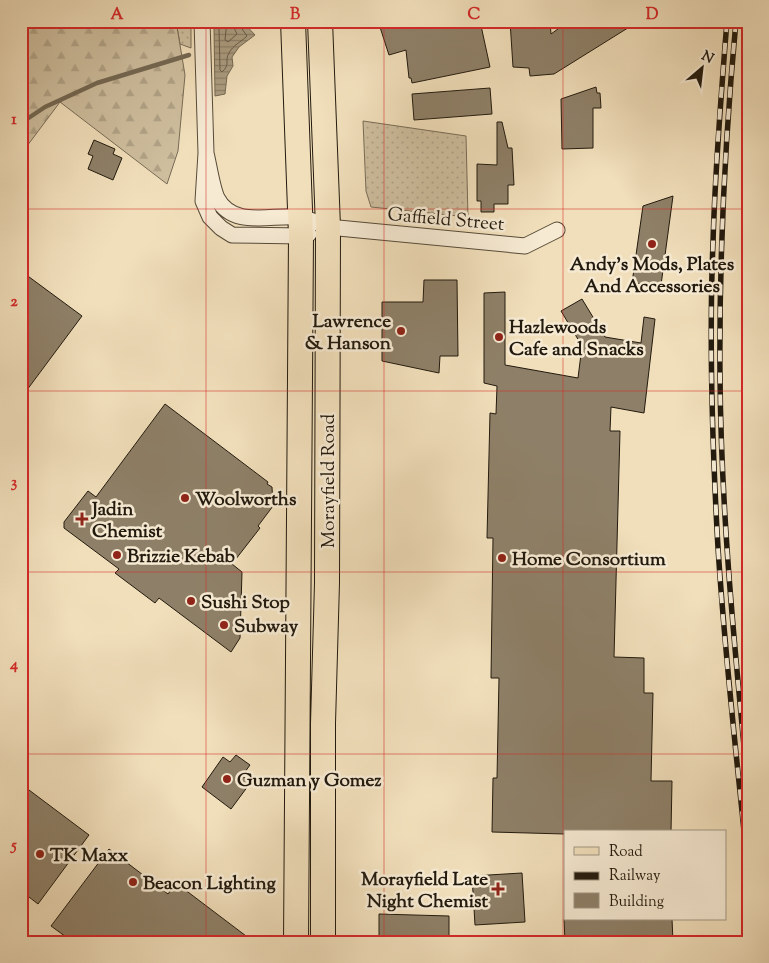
<svg xmlns="http://www.w3.org/2000/svg" width="769" height="963" viewBox="0 0 769 963" font-family="'Sorts Mill Goudy',serif">
<style>
.grass{fill:url(#grass-dots);stroke:#786c56}
.forest{fill:url(#forest-firs);stroke:#786c56}
.water{fill:url(#water-rules);stroke:#746852}
.lines{fill:none;stroke-linecap:round;stroke-linejoin:round}
.shore{stroke:#665b47;stroke-width:1}
.stream{stroke:#746852;stroke-width:4.5}
.building{fill:#8e8068;stroke:#221a0e}
.street-casing{stroke:#564b39;stroke-width:17}
.primary-casing{stroke:#221a0e;stroke-width:26}
.street{stroke:#f6ead3;stroke-width:15}
.primary{stroke:#f1dfbb;stroke-width:24}
.rail-casing{stroke:#221a0e;stroke-width:5.5}
.rail{stroke:#f6ead3;stroke-width:4;stroke-dasharray:11;stroke-linecap:butt}
.grid{fill:none;stroke:#d62828;stroke-width:1;stroke-opacity:0.55}
.poi-dot{fill:#8f2418;stroke:#f6ead3;stroke-width:2}
.labels{text-anchor:middle;stroke-width:5;stroke-linejoin:round;paint-order:stroke}
.street-label{font-size:19px;fill:#221a0e;stroke:#f6ead3}
.poi-label{font-size:19px;font-weight:bold;fill:#221a0e;stroke:#f6ead3;text-anchor:start}
.neatline{fill:none;stroke:#d62828;stroke-width:2}
.grid-label{font-size:16px;text-anchor:middle;font-weight:bold;fill:#d62828}
</style>
<defs>
<pattern id="grass-dots" width="8" height="8" patternUnits="userSpaceOnUse" patternTransform="scale(1.25)"><rect width="8" height="8" fill="#cebe9e"/><path d="M2 2h.1M6 6h.1" fill="none" stroke="#b1a387" stroke-width="1.8" stroke-linecap="round"/></pattern>
<pattern id="forest-firs" width="22" height="20" patternUnits="userSpaceOnUse" patternTransform="scale(1.25)"><rect width="22" height="20" fill="#cebe9e"/><path d="M5 1l3.5 6h-7zM16 11l3.5 6h-7z" fill="#b1a387"/></pattern>
<pattern id="water-rules" width="6" height="5" patternUnits="userSpaceOnUse" patternTransform="scale(1.25)"><rect width="6" height="5" fill="#ab9c80"/><path d="M0 2.5h6" fill="none" stroke="#8b7e67"/></pattern>
</defs>
<rect width="100%" height="100%" fill="#f1dfbb"/>
<filter id="stains"><feTurbulence type="fractalNoise" baseFrequency=".004" numOctaves="4"/><feColorMatrix values="0 0 0 0 .2 0 0 0 0 .09 0 0 0 0 .02 0 0 0 .5 -.17"/></filter>
<radialGradient id="worn" r=".72"><stop offset=".6" stop-color="#630" stop-opacity="0"/><stop offset="1" stop-color="#630" stop-opacity=".3"/></radialGradient>
<path class="grass" d="M176,21H191V48L180,44Z
M363,121L466,136L468,217L371,207L366,191Z"/>
<path class="forest" d="M43,21H176L185,75L178,151L167,184L60,102L21,154V26L32,27Z"/>
<path class="water" d="M217,21H242L255,35L239,47L232,57L233,66L227,76L225,94L215,96L214,28Z"/>
<g class="lines">
<path class="shore" d="M221,21L219,29L220,70L222,72C231,64 224,61 229,53C233,45 241,42 247,36L240,26L239,21
M227,21L225,40L228,42L237,34L233,26V21"/>
<path class="stream" d="M21,123L45,107L97,83L189,55"/>
</g>
<path class="building" d="M378,21H480L490,67L412,83L411,78H409L406,50L389,55Z
M510,21L550,22L551,34L569,21H639L554,74L530,76L529,68L513,67Z
M596,87L597,93H600L601,108H593V148L562,149L561,99Z
M490,88L492,114L414,120L412,94Z
M497,122H502L508,148H512L514,185H508V204H494V212H481V201H477V164L497,165Z
M94,140L115,149L113,154L122,158L113,180L88,169L93,156L88,154Z
M673,196L661,285L632,283L643,206Z
M21,271L82,316L21,398Z
M424,280H457L458,356H440L439,373L382,361V302H423Z
M505,292V365L578,378L582,346L561,311L582,299L605,337L641,343L644,317L655,319L644,413L611,407L610,431H620L614,657L644,658V693H653L651,781H672L671,832H565V834L492,832L493,778H497L499,678H491L493,538H487L490,413L496,414L497,386L484,383V293Z
M165,404L268,482L267,484L272,487L273,506L258,526L260,528L232,564L242,572L240,638L231,652L159,598L155,603L115,573L119,569L64,528V522L88,491L96,497Z
M236,755L250,765L242,776L251,782L231,809L202,787L223,757L230,762Z
M21,784L89,835L38,904L29,897L21,907Z
M109,849L168,894L176,883L254,942H73L51,926Z
M522,873L525,922L475,925L472,876Z
M379,914L449,916V942H379Z
M564,919H672L673,942H565Z"/>
<g class="lines">
<defs>
<path id="street" d="M202,21L206,153L203,201L210,217L221,228L232,235L301,236L309,234
M206,153C209,165 212,187 217,198C233,229 272,214 299,217C308,218 319,224 328,227L525,246L557,230"/>
<path id="primary" d="M293,21L301,236L296,942
M320,21L328,227L327,583L323,723V942"/>
</defs>
<use href="#street" class="street-casing"/>
<use href="#primary" class="primary-casing"/>
<use href="#street" class="street"/>
<use href="#primary" class="primary"/>
<defs>
<path id="rail" d="M727,21C721,95 715,169 713,243C709,338 712,435 717,530C723,643 737,757 748,871
M736,21C725,139 719,257 720,376C721,514 735,651 748,788"/>
</defs>
<use href="#rail" class="rail-casing"/>
<use href="#rail" class="rail"/>
</g>
<path class="grid" d="M206,21V942M384,21V942M563,21V942M21,209H748M21,391H748M21,572H748M21,754H748"/>
<g class="poi-dot">
<circle cx="652" cy="244" r="5"/>
<circle cx="401" cy="331" r="5"/>
<circle cx="499" cy="337" r="5"/>
<circle cx="185" cy="498" r="5"/>
<path d="M79.5 511.5h5v5h5v5h-5v5h-5v-5h-5v-5h5z"/>
<circle cx="117" cy="555" r="5"/>
<circle cx="502" cy="558" r="5"/>
<circle cx="191" cy="601" r="5"/>
<circle cx="224" cy="625" r="5"/>
<circle cx="227" cy="779" r="5"/>
<circle cx="40" cy="854" r="5"/>
<circle cx="133" cy="882" r="5"/>
<path d="M495.5 881.5h5v5h5v5h-5v5h-5v-5h-5v-5h5z"/>
</g>
<g class="labels">
<g class="street-label">
<text transform="translate(446 218) rotate(5)" y="7">Gaffield Street</text>
<text transform="translate(327 481) rotate(-90)" y="7">Morayfield Road</text>
</g>
<g class="poi-label">
<text x="652" y="270" text-anchor="middle">Andy's Mods, Plates<tspan x="652" dy="22">And Accessories</tspan></text>
<text x="391" y="327" text-anchor="end">Lawrence<tspan x="391" dy="22">&amp; Hanson</tspan></text>
<text x="509" y="333">Hazlewoods<tspan x="509" dy="22">Cafe and Snacks</tspan></text>
<text x="195" y="505">Woolworths</text>
<text x="92" y="515">Jadin<tspan x="92" dy="22">Chemist</tspan></text>
<text x="127" y="562">Brizzie Kebab</text>
<text x="512" y="565">Home Consortium</text>
<text x="201" y="608">Sushi Stop</text>
<text x="234" y="632">Subway</text>
<text x="237" y="786">Guzman y Gomez</text>
<text x="50" y="861">TK Maxx</text>
<text x="488" y="885" text-anchor="end">Morayfield Late<tspan x="488" dy="22">Night Chemist</tspan></text>
<text x="143" y="889">Beacon Lighting</text>
</g>
</g>
<rect width="769" height="963" fill="none" stroke="#f1dfbb" stroke-width="55"/>
<rect x="564" y="830" width="162" height="90" fill="#f6ead3" stroke="#a19784"/>
<rect x="574" y="847" width="25" height="8" fill="#f1dfbb" stroke="#a19784"/>
<text x="609" y="856" font-size="15" fill="#221a0e">Road</text>
<rect x="574" y="872" width="25" height="8" fill="#221a0e" stroke="#a19784"/>
<text x="609" y="880" font-size="15" fill="#221a0e">Railway</text>
<rect x="574" y="893" width="25" height="15" fill="#8e8068" stroke="#a19784"/>
<text x="609" y="906" font-size="15" fill="#221a0e">Building</text>
<g transform="translate(702 68) rotate(28)" stroke="#f6ead3" stroke-width="4" paint-order="stroke">
<path d="M0-4L9 19L0 12L-9 19Z" fill="#221a0e"/>
<text y="-8" font-size="14" font-weight="bold" text-anchor="middle" fill="#221a0e">N</text>
</g>
<rect x="28" y="28" width="714" height="908" class="neatline"/>
<g class="grid-label">
<text x="117" y="19">A</text>
<text x="295" y="19">B</text>
<text x="474" y="19">C</text>
<text x="652" y="19">D</text>
<text x="14" y="124">1</text>
<text x="14" y="306">2</text>
<text x="14" y="487">3</text>
<text x="14" y="669">4</text>
<text x="14" y="850">5</text>
</g>
<rect width="100%" height="100%" filter="url(#stains)"/>
<rect width="100%" height="100%" fill="url(#worn)"/>
</svg>
